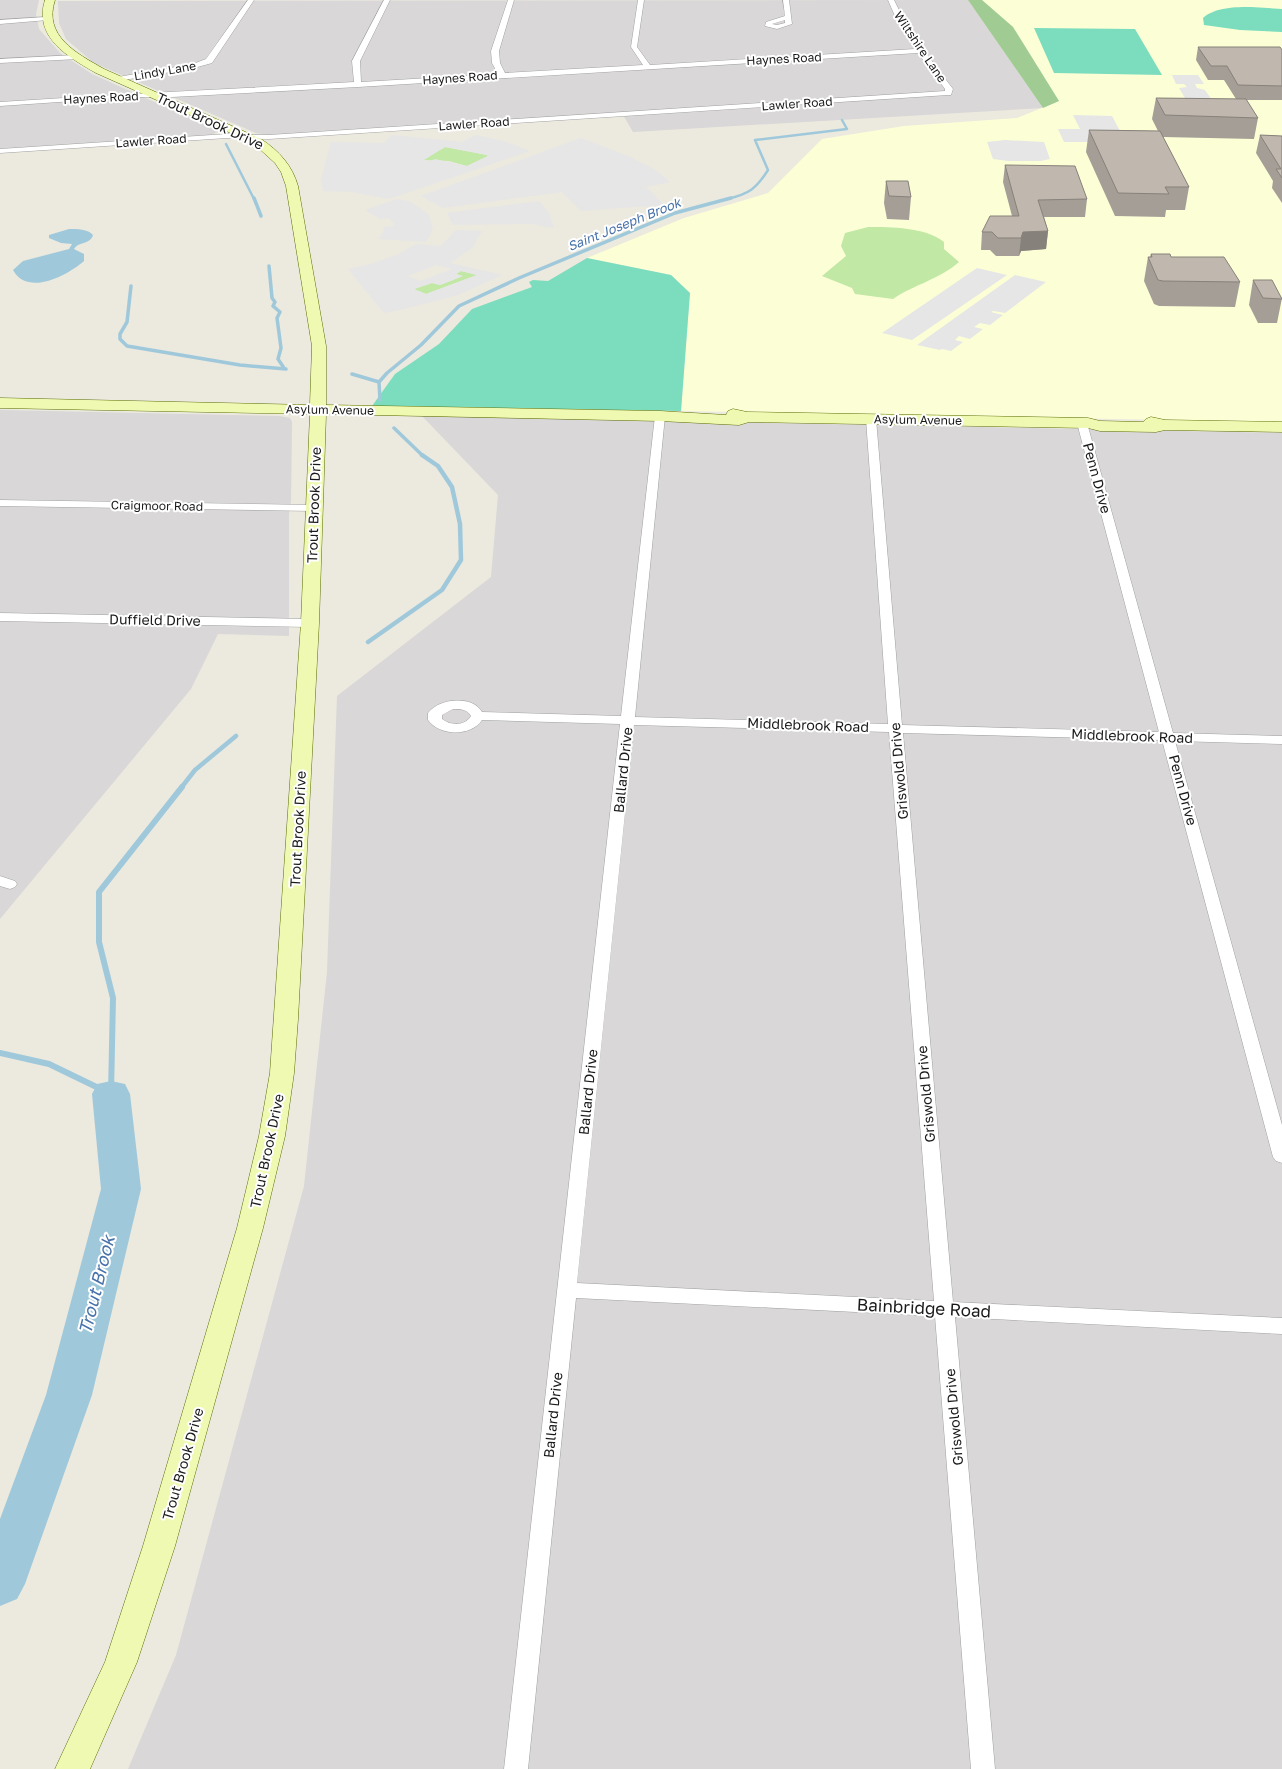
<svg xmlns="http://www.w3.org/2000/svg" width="1282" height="1769" viewBox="0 0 1282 1769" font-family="'Golos Text',sans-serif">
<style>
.residential{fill:#d9d7d7}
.education{fill:#fcffd6}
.grass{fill:#c1e8a4}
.forest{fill:#a0cc94}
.pitch{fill:#7cddbe}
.parking{fill:#e6e6e6;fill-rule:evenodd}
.water{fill:#9fc9db}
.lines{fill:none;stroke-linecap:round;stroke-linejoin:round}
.stream-far3{stroke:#9fc9db;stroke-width:2.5}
.stream-far2{stroke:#9fc9db;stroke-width:3.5}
.stream-far1{stroke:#9fc9db;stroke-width:4.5}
.stream{stroke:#9fc9db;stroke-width:6}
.river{fill:#9fc9db;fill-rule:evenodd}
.street-casing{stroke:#a1a1a1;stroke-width:1}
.secondary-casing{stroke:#5b6e05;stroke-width:1}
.street{fill:#fff;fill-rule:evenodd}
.secondary{fill:#f0f9b1;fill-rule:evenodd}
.wall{fill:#a59e96}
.shaded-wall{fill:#86817a}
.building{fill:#c0b8af;stroke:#86817a}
.labels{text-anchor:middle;stroke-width:4;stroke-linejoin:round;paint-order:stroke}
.far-street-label{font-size:12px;fill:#1a1a1a;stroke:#fff}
.far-water-label{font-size:13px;font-style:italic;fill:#4872a9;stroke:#fff}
.street-label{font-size:14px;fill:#1a1a1a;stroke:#fff}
.near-street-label{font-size:17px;fill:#1a1a1a;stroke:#fff}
.near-water-label{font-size:18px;font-style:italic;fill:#4872a9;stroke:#fff}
</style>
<rect width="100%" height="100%" fill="#ece9df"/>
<path class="residential" d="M0,0H39L36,14L39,29L60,53L92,74L219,131L211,135L0,149Z
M968,0L1043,108L633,132L622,113L268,135L256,133L94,63L66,39L59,23L58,1Z
M0,410L279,416L290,418L292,422L291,501L289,514V636L218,634L191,689L0,919Z
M422,416L1282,433V1769H128L176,1655L304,1186L327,972L337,696L491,577L498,495Z"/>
<path class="education" d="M982,0H1282V422L681,411L690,293L671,275L587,258L684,218L768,193L822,139L904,126L1017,118L1059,101L1013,27Z"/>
<path class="grass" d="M445,147L487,155L488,156L467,166L449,161L423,160Z
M868,227C891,227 925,227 944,242V249L959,262C940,279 913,285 893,299L855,294L852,288L822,276L846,256L841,246L845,233Z
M461,271L477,275L426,294L414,289L432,283L440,285L462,276L456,274Z"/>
<path class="forest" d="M968,0H982L1013,27L1059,101L1043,108Z"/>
<path class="pitch" d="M1251,7L1282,9V32L1240,30L1204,25L1203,18C1215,7 1236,7 1251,7Z
M1034,28L1135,29L1162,75L1054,73Z
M587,258L671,275L690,293L681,411L372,406L395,374L439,344L472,309L532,287L529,282L533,280L548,281Z"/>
<path class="parking" d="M1172,75H1198L1204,84H1195L1197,88L1205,90L1212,100L1188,103L1179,88L1187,87L1184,84H1176Z
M1073,115L1112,116L1126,142H1064L1058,129H1080Z
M392,135L462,142L476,135L507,142L530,151L389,199L352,192L323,191L321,180L331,142L384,143ZM445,147L487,155L488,156L467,166L435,159L430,161L424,160Z
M581,138L630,157L654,169L670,182L646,187L664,205L581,211L562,192L443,208L421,196Z
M1005,140L1044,142L1050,159L1041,161H1008L993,159L987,142Z
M397,199L411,202L428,214L433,227L430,236L425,242L378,239L383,233L384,227L394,226L393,222L389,218L380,219L365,210Z
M539,201L549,213L554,228L531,224L453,225L447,213Z
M456,230L482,231L473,247L450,263L502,275L458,295L404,309L384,313L348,269L371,264L399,254L416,244L441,246ZM436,265L452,269L421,281L408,276ZM461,271L477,275L426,294L414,289L432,283L440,285L451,281L463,276L456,274Z
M977,268L1007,275L912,340L882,333Z
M1015,275L1046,282L1005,313L993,311L991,312L1003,315L990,325L980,323L974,327L983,329L970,339L959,336L955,340L963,342L951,351L942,349L940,350L917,345Z"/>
<path class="water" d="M69,229C77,229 88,229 93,235C90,245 79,241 74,249L84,254V261C68,275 28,297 13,270L23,261L69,249L72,244L61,243L49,238V235Z"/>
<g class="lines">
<path class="stream-far3" d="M226,144L254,199
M727,199C749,194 756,189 768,170L755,140L847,129L842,120"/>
<path class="stream-far2" d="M254,198L261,216
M269,266L272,298L275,302L273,306L280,312L277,318L281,348L278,359L284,368
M131,286L127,322L120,334V339L127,346L240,365L286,369
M352,374L379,382
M379,382L387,373L421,345L459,306L519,278L675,213L731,198
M379,382L380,400
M394,428L423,456"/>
<path class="stream-far1" d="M368,642L442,590L461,560L460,524L452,487L438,466L422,455
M181,788L195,770L236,736"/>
<path class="stream" d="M0,1053L49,1064L111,1094L113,998L99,942V892L182,787"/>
<path class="river" d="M111,1081L125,1084L130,1094L141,1189L92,1395L25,1584L17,1599L0,1606V1519L46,1395L101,1189L92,1094L97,1084Z"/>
<defs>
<path id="street" d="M248,0H254L212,63L194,68L118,81L114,79L118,77L193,64L206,59Z
M384,0H390L360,61L361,82L498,74L492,63L491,51L508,0H514L499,51L500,63L505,73L643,65L631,47L638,0H644L637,47L650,65L915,49L898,23L888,0H894L911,34L953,89L951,95H948L269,139L227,138L0,153V149L227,134L269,135L945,91V89L918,53L358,87L172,97H133L0,106V102C118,94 236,89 354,82L352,61Z
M783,0H789L792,24L777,29L765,26L766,22L785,16ZM785,20V23L777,25L772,24Z
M46,17L49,19L48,20L0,24V20Z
M75,55H78V59L0,63V59Z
M660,413L665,416L635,717L888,724L866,419L871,416L876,419L902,725L1159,732L1077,423L1082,420L1087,423L1173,733L1282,736V744L1175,741L1282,1125V1163L1276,1161L1273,1157L1162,740L903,733L953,1302L1282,1318V1334L955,1317L995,1769H971L935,1316L576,1298L528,1769H504L620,724L482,720C471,737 439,736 428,720V713C439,698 473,695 482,712L621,716L655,416ZM453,709C460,709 467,709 471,716C465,726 451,726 442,719V715ZM634,725L889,732L934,1301L577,1283Z
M0,500L313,505L319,508L313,511L0,506Z
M0,613L310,619L316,623L310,627L0,621Z
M0,876L15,881L17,884L15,887L10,889L0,886Z"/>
<path id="secondary" d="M45,0H55C43,36 76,53 104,69L261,139C279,151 292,165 298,186L326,346V405L660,411L726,415L728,411L733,409L747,412L1088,418L1100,421L1143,422L1146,419L1151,417L1165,420L1282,422V432L1165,430L1156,432L1100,431L1088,428L749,422L739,425L660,421L326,414L319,623L298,1019L294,1073L285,1136L263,1228L175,1546L137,1662L90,1769H55L105,1662L143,1546L237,1228L259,1136L270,1073L301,623L310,414L0,408V398L310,405L312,346L286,186L281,172L275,163L253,143L96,73C68,57 33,37 45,0Z"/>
</defs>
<use href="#street" class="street-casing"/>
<use href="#secondary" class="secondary-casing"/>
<use href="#street" class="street"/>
<use href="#secondary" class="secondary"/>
</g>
<path class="wall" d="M1198,47L1282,50V100H1246L1258,118L1254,139L1163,137L1189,187L1185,210H1166L1165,217L1115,216L1086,152L1089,130L1158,131L1152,119L1156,98L1236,99L1224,80H1208L1196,60Z
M1260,135L1282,136V203L1272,188L1273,181L1256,153Z
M1005,165L1087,199L1085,217H1044L1048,231L1046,249L1021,251L1019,256H996L990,250H981L982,232L1012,216L1003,182Z
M886,181L911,197L909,220L887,219L884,203Z
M1151,254L1171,257L1240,282L1235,307L1159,306L1154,304L1144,281L1148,257H1150Z
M1253,280L1282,298L1277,323H1258L1249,305Z"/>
<path class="shaded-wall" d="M1048,231L1046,249L1021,251L1019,256L1021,238L1023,232Z"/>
<path class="building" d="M1198,47H1280L1282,50V86L1238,85L1227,66H1211Z
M1156,98L1246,99L1258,118L1165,115Z
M1089,130L1160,131L1189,187H1165L1169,194L1118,193Z
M1260,135L1282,136V178L1276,169H1281Z
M1005,165L1075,166L1087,199L1038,200L1048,231L1023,232L1021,238H998L992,232H982L990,216H1019Z
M886,181H908L911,197L889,196Z
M1151,254H1170L1171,257H1224L1240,282L1163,281L1158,280L1148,257H1152Z
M1253,280H1272L1282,299L1263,298Z"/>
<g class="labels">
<g class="far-street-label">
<text transform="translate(920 47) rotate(56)" y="4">Wiltshire Lane</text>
<text transform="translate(784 59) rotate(-3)" y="4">Haynes Road</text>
<text transform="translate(165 71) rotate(-10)" y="4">Lindy Lane</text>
<text transform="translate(460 78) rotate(-4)" y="4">Haynes Road</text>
<text transform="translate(101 98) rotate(-3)" y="4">Haynes Road</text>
<text transform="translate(797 104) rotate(-4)" y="4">Lawler Road</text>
<text transform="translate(474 124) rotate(-4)" y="4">Lawler Road</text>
<text transform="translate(151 141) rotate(-4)" y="4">Lawler Road</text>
<text transform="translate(330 410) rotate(1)" y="4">Asylum Avenue</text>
<text transform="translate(918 420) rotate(1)" y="4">Asylum Avenue</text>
<text transform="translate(157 506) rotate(1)" y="4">Craigmoor Road</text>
</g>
<g class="far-water-label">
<text transform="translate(624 224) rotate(-22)" y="5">Saint Joseph Brook</text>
</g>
<g class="street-label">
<text transform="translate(210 121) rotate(25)" y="5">Trout Brook Drive</text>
<text transform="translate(1097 478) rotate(75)" y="5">Penn Drive</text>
<text transform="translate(314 505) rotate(-88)" y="5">Trout Brook Drive</text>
<text transform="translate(155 620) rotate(1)" y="5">Duffield Drive</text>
<text transform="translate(808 725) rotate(2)" y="5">Middlebrook Road</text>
<text transform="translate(1132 736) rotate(2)" y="5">Middlebrook Road</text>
<text transform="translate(623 770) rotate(-84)" y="5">Ballard Drive</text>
<text transform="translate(899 771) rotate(-95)" y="5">Griswold Drive</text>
<text transform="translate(1183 790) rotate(75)" y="5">Penn Drive</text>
<text transform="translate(298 829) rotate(-87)" y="5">Trout Brook Drive</text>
<text transform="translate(588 1092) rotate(-84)" y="5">Ballard Drive</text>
<text transform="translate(926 1094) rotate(-95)" y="5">Griswold Drive</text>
<text transform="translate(267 1151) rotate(-78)" y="5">Trout Brook Drive</text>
<text transform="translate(553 1415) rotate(-84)" y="5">Ballard Drive</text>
<text transform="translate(954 1417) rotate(-95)" y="5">Griswold Drive</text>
<text transform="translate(183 1464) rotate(-74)" y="5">Trout Brook Drive</text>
</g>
<g class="near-street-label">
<text transform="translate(924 1308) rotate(3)" y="6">Bainbridge Road</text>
</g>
<g class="near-water-label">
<text transform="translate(97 1285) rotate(-76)" y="6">Trout Brook</text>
</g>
</g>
</svg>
